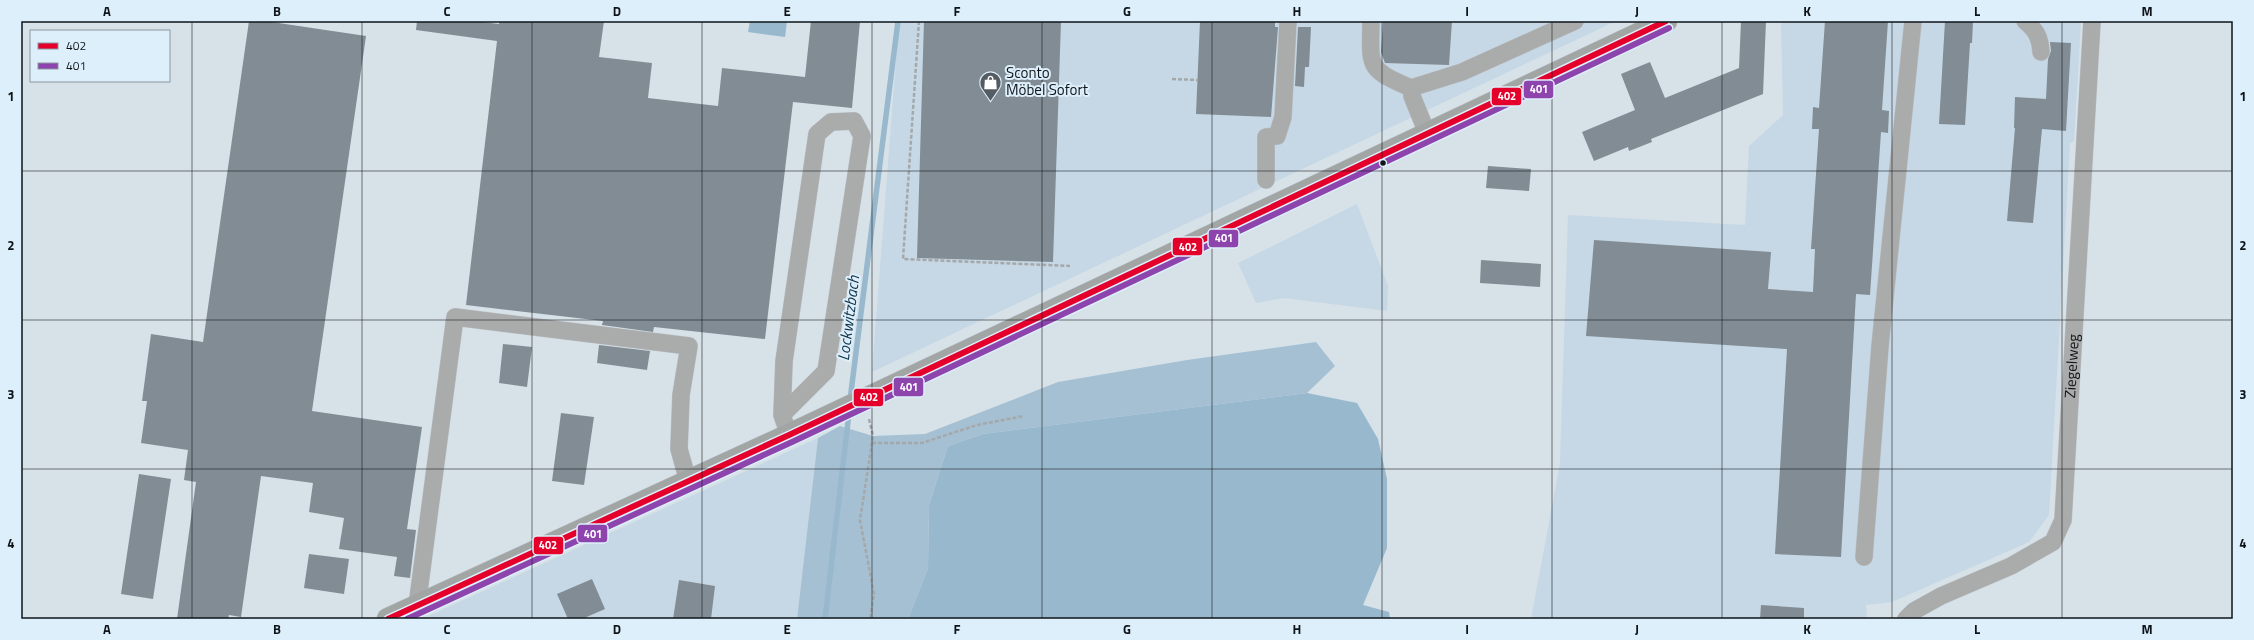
<svg xmlns="http://www.w3.org/2000/svg" width="2254" height="640" viewBox="0 0 2254 640" font-family="'Titillium Web',sans-serif">
<style>
.built{fill:#c6d8e5}
.forest{fill:#a5c0d3}
.water{fill:#98b8cd}
.lines{fill:none;stroke-linecap:round;stroke-linejoin:round}
.stream{stroke:#98b8cd;stroke-width:5.5}
.building{fill:#818c94}
.minor-casing{stroke:#b9bfc5;stroke-width:18}
.major-casing{stroke:#b9bfc5;stroke-width:23}
.path{stroke:#a5a8aa;stroke-width:2.5;stroke-dasharray:4 2;stroke-linecap:butt}
.minor{stroke:#aaabab;stroke-width:17}
.major{stroke:#a1a5a4;stroke-width:22}
.bus-1-casing{stroke:#deeffc;stroke-width:9}
.bus-2-casing{stroke:#deeffc;stroke-width:9}
.bus-1{stroke:#e4002b;stroke-width:6}
.bus-2{stroke:#8e44ad;stroke-width:6}
.grid{fill:none;stroke:#0e1418;stroke-width:1;stroke-opacity:0.55}
.bus-dot{fill:#0e1418;stroke:#deeffc;stroke-width:1.5}
.labels{text-anchor:middle;stroke-width:4;stroke-linejoin:round;paint-order:stroke}
.poi-label{font-size:15px;fill:#0e1418;stroke:#deeffc;text-anchor:start}
.street-label{font-size:15px;fill:#0e1418;stroke:#deeffc}
.water-label{font-size:16px;font-style:italic;fill:#0f3246;stroke:#deeffc}
.line-badge{stroke:#deeffc;stroke-width:1.5}
.badge-label{font-size:11px;text-anchor:middle;font-weight:bold;fill:#fff}
.neatline{fill:none;stroke:#0e1418;stroke-width:1.5}
.grid-label{font-size:13px;text-anchor:middle;font-weight:bold;fill:#0e1418}
</style>
<rect width="100%" height="100%" fill="#d7e1e8"/>
<path class="built" d="M899,21H1616L872,372Z
M1781,21H2081L2074,141L2070,143L2049,515L2029,542L1892,602L1866,605L1867,619H1531L1560,463L1568,215L1745,225L1749,146L1783,115Z
M1357,204L1388,286L1387,311L1284,298L1256,303L1238,263Z
M818,438L797,619H422Z"/>
<path class="forest" d="M1316,342L1335,366L1307,393L983,434L948,446L929,505L928,568L908,619H797L818,438L840,426L873,436L925,434L1058,382L1187,360Z"/>
<path class="water" d="M750,21H787L785,37L748,32Z
M1307,393L1357,403L1378,439L1387,479V548L1363,605L1389,612L1390,619H908L928,568L929,505L948,446L983,434Z"/>
<g class="lines">
<path class="stream" d="M850,400L898,21
M825,619L849,413"/>
</g>
<path class="building" d="M249,21H265L366,36L312,411L422,427L407,529L416,530L410,578L394,576L397,557L339,549L344,518L309,512L313,483L261,476L241,617L229,615L228,619H177L196,482L184,480L188,450L141,443L147,401H142L151,334L203,342Z
M417,21H474L499,24V21H604L599,57L652,63L648,98L718,106L722,68L805,77L811,21H860L852,108L793,102L765,339L654,327L653,332L602,325L603,321L466,305L497,41L416,30Z
M924,21H1061L1053,262L917,258Z
M1200,21H1275V27H1278L1271,117L1196,114Z
M1383,21H1452L1449,65L1385,63L1381,52Z
M1741,21H1766L1763,94L1651,139L1652,142L1629,151L1628,147L1594,161L1582,132L1635,110L1621,74L1650,62L1665,98L1739,68Z
M1825,21H1888L1882,110L1889,111L1888,133L1881,132L1870,295L1856,294L1841,557L1775,554L1787,349L1586,336L1594,240L1771,252L1768,289L1813,292L1815,249H1811L1819,129H1812L1813,107L1819,108Z
M1945,21H1973L1972,43H1970L1965,125L1939,124Z
M1298,27H1311L1309,67H1305L1304,87L1295,86Z
M2050,42L2071,43L2066,131L2042,129L2033,223L2007,221L2015,128H2014L2015,97L2046,99L2048,59L2051,51Z
M1488,166L1531,169L1529,191L1486,188Z
M1481,260L1541,264L1540,287L1480,283Z
M503,344L532,347L527,387L499,383Z
M599,345L650,351L647,370L597,363Z
M561,413L594,417L584,485L552,481Z
M139,474L171,479L153,599L121,594Z
M309,554L349,559L344,594L304,588Z
M592,579L605,609L582,619H568L557,594Z
M679,580L715,586L711,619H673Z
M1761,605L1804,608V619H1760Z"/>
<g class="lines">
<defs>
<g id="minor">
<path d="M1371,21C1370,68 1367,69 1411,88L1412,96L1427,133"/>
<path d="M2025,21C2036,30 2040,37 2041,52"/>
<path d="M1411,88L1462,72L1575,21"/>
<path d="M1266,180V137L1277,136L1283,117L1288,21"/>
<path d="M782,415L826,371L862,136L854,121L831,122L817,134L784,361L782,415L789,435"/>
<path d="M1864,557L1880,346L1913,21"/>
<path d="M417,606L455,317L689,346L681,395L679,449L688,481"/>
<path id="s1" d="M1906,619L1914,611L1941,596L2011,566L2053,542L2063,520L2092,21"/>
</g>
<path id="major" d="M388,619L789,435L1666,21"/>
</defs>
<use href="#minor" class="minor-casing"/>
<use href="#major" class="major-casing"/>
<path class="path" d="M919,21L903,259L1070,266
M1172,79L1198,80
M869,419L873,436L860,520L874,594L870,619
M872,443H922L977,425L1024,416"/>
<use href="#minor" class="minor"/>
<use href="#major" class="major"/>
<defs>
<path id="bus-1" d="M388,619L789,435L1666,21"/>
<path id="bus-2" d="M407,619L792,442L1669,28"/>
</defs>
<use href="#bus-1" class="bus-1-casing"/>
<use href="#bus-2" class="bus-2-casing"/>
<use href="#bus-1" class="bus-1"/>
<use href="#bus-2" class="bus-2"/>
</g>
<path class="grid" d="M192,21V619M362,21V619M532,21V619M702,21V619M872,21V619M1042,21V619M1212,21V619M1382,21V619M1552,21V619M1722,21V619M1892,21V619M2062,21V619M21,171H2233M21,320H2233M21,469H2233"/>
<defs>
<symbol id="shop-pin" viewBox="-11 -11 22 30"><path d="M0 17L-7.5 6A9.5 9.5 0 1 1 7.5 6Z" fill="#545c61" stroke="#deeffc"/><path d="M-5-2.5h2.3a2.7 3.5 0 0 1 5.4 0H5L5.5 6h-11ZM-1.5-2.5h3a1.5 2.3 0 0 0-3 0Z" fill="#fff"/></symbol>
</defs>
<g fill-rule="evenodd">
<use href="#shop-pin" x="978" y="70" width="25" height="34"/>
</g>
<circle class="bus-dot" cx="1383" cy="163" r="3.5"/>
<g class="labels">
<g class="poi-label">
<text x="1006" y="78">Sconto<tspan x="1006" dy="17">Möbel Sofort</tspan></text>
</g>
<g class="street-label">
<text dy="5" stroke="none"><textPath href="#s1" startOffset="345">Ziegelweg</textPath></text>
</g>
<g class="water-label">
<text transform="translate(848 318) rotate(-83)" y="6">Lockwitzbach</text>
</g>
</g>
<g class="line-badge">
<rect x="1523" y="80" width="31" height="19" rx="4" fill="#8e44ad"/>
<rect x="1491" y="87" width="31" height="19" rx="4" fill="#e4002b"/>
<rect x="1208" y="229" width="31" height="19" rx="4" fill="#8e44ad"/>
<rect x="1172" y="237" width="31" height="19" rx="4" fill="#e4002b"/>
<rect x="893" y="377" width="31" height="20" rx="4" fill="#8e44ad"/>
<rect x="853" y="388" width="31" height="19" rx="4" fill="#e4002b"/>
<rect x="577" y="524" width="31" height="19" rx="4" fill="#8e44ad"/>
<rect x="533" y="536" width="31" height="19" rx="4" fill="#e4002b"/>
</g>
<g class="badge-label">
<text x="1539" y="93">401</text>
<text x="1507" y="100">402</text>
<text x="1224" y="242">401</text>
<text x="1188" y="251">402</text>
<text x="909" y="391">401</text>
<text x="869" y="401">402</text>
<text x="593" y="538">401</text>
<text x="548" y="549">402</text>
</g>
<rect width="2254" height="640" fill="none" stroke="#deeffc" stroke-width="44"/>
<rect x="30" y="30" width="140" height="52" fill="#deeffc" stroke="#8b97a1"/>
<rect x="38" y="43" width="20" height="6" fill="#e4002b" stroke="#8b97a1"/>
<text x="66" y="50" font-size="12" fill="#0e1418">402</text>
<rect x="38" y="63" width="20" height="6" fill="#8e44ad" stroke="#8b97a1"/>
<text x="66" y="70" font-size="12" fill="#0e1418">401</text>
<rect x="22" y="22" width="2210" height="596" class="neatline"/>
<g class="grid-label">
<text x="107" y="16">A</text>
<text x="277" y="16">B</text>
<text x="447" y="16">C</text>
<text x="617" y="16">D</text>
<text x="787" y="16">E</text>
<text x="957" y="16">F</text>
<text x="1127" y="16">G</text>
<text x="1297" y="16">H</text>
<text x="1467" y="16">I</text>
<text x="1637" y="16">J</text>
<text x="1807" y="16">K</text>
<text x="1977" y="16">L</text>
<text x="2147" y="16">M</text>
<text x="11" y="101">1</text>
<text x="2243" y="101">1</text>
<text x="11" y="250">2</text>
<text x="2243" y="250">2</text>
<text x="11" y="399">3</text>
<text x="2243" y="399">3</text>
<text x="11" y="548">4</text>
<text x="2243" y="548">4</text>
<text x="107" y="634">A</text>
<text x="277" y="634">B</text>
<text x="447" y="634">C</text>
<text x="617" y="634">D</text>
<text x="787" y="634">E</text>
<text x="957" y="634">F</text>
<text x="1127" y="634">G</text>
<text x="1297" y="634">H</text>
<text x="1467" y="634">I</text>
<text x="1637" y="634">J</text>
<text x="1807" y="634">K</text>
<text x="1977" y="634">L</text>
<text x="2147" y="634">M</text>
</g>
</svg>
